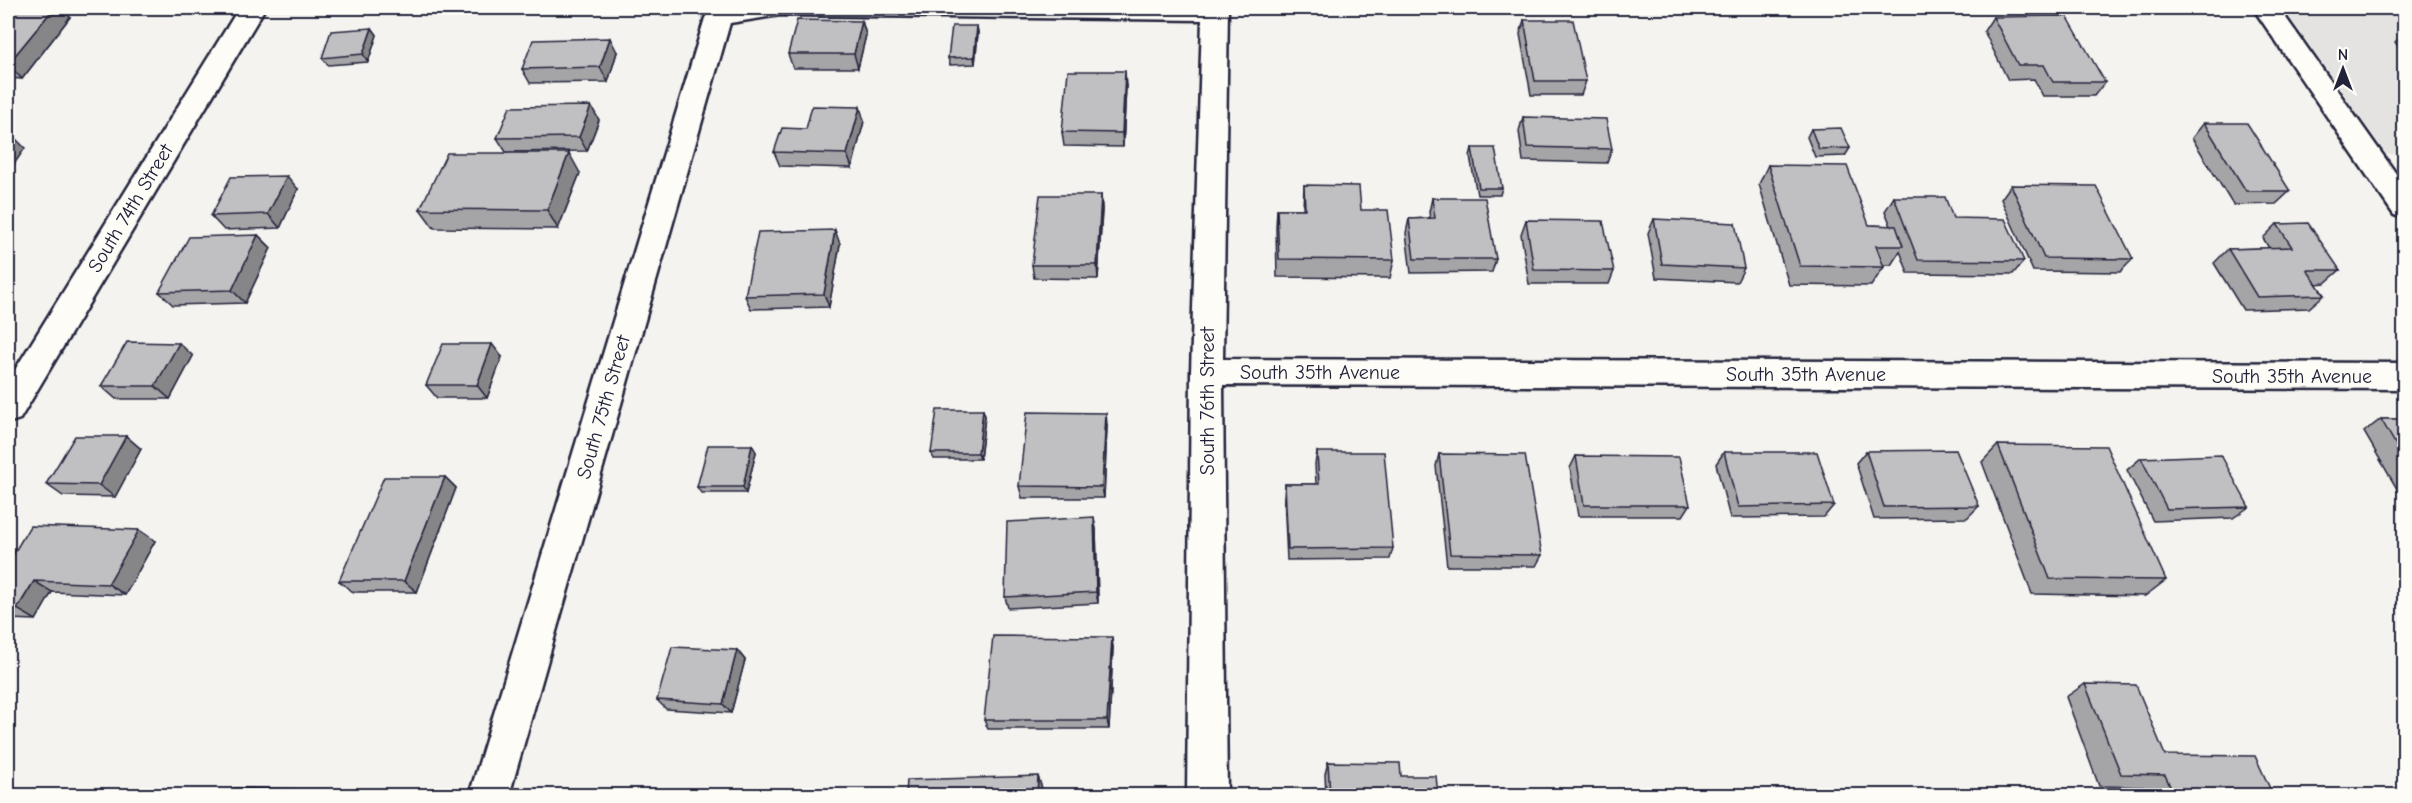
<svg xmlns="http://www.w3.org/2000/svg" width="2412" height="803" viewBox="0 0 2412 803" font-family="'Comic Neue',sans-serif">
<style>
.built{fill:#e4e3e2}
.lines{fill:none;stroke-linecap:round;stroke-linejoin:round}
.minor-casing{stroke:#22223b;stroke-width:5}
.minor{fill:#fdfcf7;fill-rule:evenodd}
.wall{fill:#a5a4a7;stroke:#22223b;stroke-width:1.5}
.shaded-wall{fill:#868688;stroke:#22223b;stroke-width:1.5}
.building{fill:#c0bfc2;stroke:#22223b;stroke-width:1.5}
.labels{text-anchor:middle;stroke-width:4.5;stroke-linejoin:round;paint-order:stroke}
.street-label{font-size:20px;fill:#22223b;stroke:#fdfcf7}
</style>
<rect width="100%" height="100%" fill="#f4f3ef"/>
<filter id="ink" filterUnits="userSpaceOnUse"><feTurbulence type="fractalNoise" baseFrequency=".0167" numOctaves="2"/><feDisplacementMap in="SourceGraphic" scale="12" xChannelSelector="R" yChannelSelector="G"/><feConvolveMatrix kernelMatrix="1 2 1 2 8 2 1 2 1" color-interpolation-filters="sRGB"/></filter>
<g filter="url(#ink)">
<path class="built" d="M2283,8H2404V154H2386Z"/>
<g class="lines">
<defs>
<path id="minor" d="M239,8H265L20,419L8,423V381Z
M720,8H1228L1223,359L2404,363V389L1223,385L1227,796H1187L1191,372L1202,20L780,15L730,23L509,796H469L705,18L709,12Z
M2253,8H2279L2404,185V218L2394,215Z"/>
</defs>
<use href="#minor" class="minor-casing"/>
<use href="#minor" class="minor"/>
</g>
<path class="wall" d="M8,8L70,17L22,79L8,78Z
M1993,17L2105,82L2094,96H2043L2034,79L2008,80L1984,31Z
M1524,20L1586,81L1581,95H1531L1520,34Z
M862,21L866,35L858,68H793L788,54Z
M977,26L978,33L975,64L950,65L948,58Z
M372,28L377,35L368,62L328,65L322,58Z
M2404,33V54L2395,42Z
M617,52L608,82L530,83L522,69Z
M1126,86L1123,147L1064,146L1062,132Z
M591,106L599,120L587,151L506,152L497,138Z
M1523,117L1612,149L1607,163L1523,161L1519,131Z
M864,121L852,168L780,166L774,152L806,129Z
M2204,123L2290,191L2276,204L2233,205L2192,138Z
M1811,129L1850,148L1845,156L1815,157L1807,137Z
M1472,148L1502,188L1500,195H1477L1470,156Z
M1768,165L1869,225L1891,226L1885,211L1894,197L2024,261L2013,274L1908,273L1900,251L1891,265H1883L1884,267L1871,286L1789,285L1759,184Z
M580,173L558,229L434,228L420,209Z
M1304,185L1361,210L1394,260L1390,278L1277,277L1276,228L1277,209H1303Z
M2011,185L2133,259L2120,272L2033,271L2001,199Z
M298,189L280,228L224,230L211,216Z
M1101,195L1102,209L1098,279L1034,278L1032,265Z
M1432,198L1496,259L1492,272L1411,273L1406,233L1409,219L1430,218L1429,212Z
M1654,219L1744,268L1737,282L1656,278L1648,233Z
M1526,220L1614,271L1609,284H1529L1521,234Z
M2277,224L2340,270L2325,283L2316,284L2324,295L2309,308L2243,310L2214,263L2228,249L2269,248L2263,238Z
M258,235L271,248L245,303L173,305L159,292Z
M840,244L829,307L751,309L745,296Z
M193,356L170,399H116L101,386Z
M502,357L487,398H437L426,385Z
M983,410L985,416L980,459H934L931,453Z
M2381,419H2404V501L2364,432Z
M1107,425L1104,498H1022L1019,486Z
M126,436L141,449L115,497L63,496L46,484Z
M752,445L756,452L746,493H701L697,487Z
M1998,445L2166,580L2145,596L2032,594L1982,462Z
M1866,451L1979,506L1967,518L1874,519L1856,463Z
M1317,452L1393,548L1390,559L1287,560L1284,496L1285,484H1316L1315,464Z
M1724,452L1834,505L1824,517L1730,518L1716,464Z
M1439,454L1542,555L1536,566H1447L1436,466Z
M1576,456L1690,505L1683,516H1578L1570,468Z
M2141,458L2249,507L2233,518L2153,521L2127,470Z
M445,477L456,488L417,592H353L339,581Z
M1096,529L1098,603L1008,608L1005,597Z
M139,530L155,541L125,595L52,592L36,620L8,619V563Z
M1113,647L1109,729H988L984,720Z
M737,650L745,660L731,713L666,709L657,700Z
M2085,684L2165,755L2273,795H2146L2143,787L2099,786L2066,697Z
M1328,762L1401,776L1438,795H1326L1325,774Z"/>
<path class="shaded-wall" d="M54,8H62L70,17L22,79L8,64Z
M862,21L866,35L858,68L854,54Z
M977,26L978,33L975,64L974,57Z
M372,28L377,35L368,62L363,54Z
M610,38L617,52L608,82L600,67Z
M1125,71L1126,86L1123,147L1122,133Z
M591,106L599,120L587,151L579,137Z
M860,107L864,121L852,168L847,154Z
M8,125L13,130L8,137Z
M11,134L25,148L8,173V138Z
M569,153L580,173L558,229L547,210Z
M287,176L298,189L280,228L268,214Z
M1101,195L1102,209L1098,279L1097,265Z
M835,230L840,244L829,307L824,294Z
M258,235L271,248L245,303L232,290Z
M179,343L193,356L170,399L155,386Z
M492,344L502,357L487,398L477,385Z
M983,410L985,416L980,459L978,453Z
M1106,413L1107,425L1104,498L1102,487Z
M126,436L141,449L115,497L99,485Z
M752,445L756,452L746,493L743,487Z
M445,477L456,488L417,592L404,581Z
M1094,517L1096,529L1098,603L1096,592Z
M139,530L155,541L125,595L108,584Z
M34,581L52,592L36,620L17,609Z
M1112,637L1113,647L1109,729L1107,720Z
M737,650L745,660L731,713L723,704Z
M1038,776L1042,788V795H1037Z
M326,789L338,795H324Z"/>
<path class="building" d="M8,8H54L8,64Z
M2067,16L2105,82H2053L2044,65H2018L1993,17Z
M797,20L862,21L854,54H788Z
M1524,20H1573L1586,81H1535Z
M952,26H977L974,57L948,58Z
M372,28L363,54L322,58L331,31Z
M610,38L600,67L522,69L533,40Z
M1068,71H1125L1122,133L1062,132Z
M591,106L579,137L497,138L510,107Z
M812,106L860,107L847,154L774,152L782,128L806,129Z
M1523,117L1606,119L1612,149L1527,147Z
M2204,123H2247L2290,191H2246Z
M1841,128L1850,148L1819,149L1811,129Z
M1472,148H1495L1502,188H1479Z
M447,153H569L547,210L420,209Z
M1768,165L1847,166L1869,225L1896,226L1903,246H1876L1884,267L1800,266Z
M287,176L268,214L211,216L231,177Z
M1304,185L1359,186L1361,210H1388L1394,260L1279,259L1277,209H1305Z
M2011,185L2096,186L2133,259L2044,258Z
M1040,195H1101L1097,265H1032Z
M1894,197H1945L1953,218L2005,219L2024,261L1918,260Z
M1432,198H1485L1496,259H1414L1409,219L1435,218Z
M1654,219L1735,223L1744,268L1662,264Z
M1526,220L1603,221L1614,271L1534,270Z
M2308,223L2340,270H2307L2324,295L2257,297L2228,249L2292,247L2277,224Z
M835,230L824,294L745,296L758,232Z
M258,235L232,290L159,292L189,237Z
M127,342L179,343L155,386H101Z
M443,344H492L477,385H426Z
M937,410H983L978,453H931Z
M1027,412L1106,413L1102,487L1019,486Z
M2381,419H2404V459Z
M75,436H126L99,485L46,484Z
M708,445H752L743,487H697Z
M1998,445L2106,446L2166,580L2050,579Z
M1956,450L1979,506L1884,507L1866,451Z
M1317,452H1384L1393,548L1288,549L1285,484H1319Z
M1724,452H1817L1834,505L1738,507Z
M1439,454L1525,455L1542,555L1450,554Z
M2221,455L2249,507L2167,509L2141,458Z
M1576,456L1679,457L1690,505H1584Z
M384,477H445L404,581H339Z
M1094,517L1096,592L1005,597L1007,522Z
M30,526L139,530L108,584L34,581L17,609H8V563Z
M993,636L1112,637L1107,720H984Z
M672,647L737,650L723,704L657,700Z
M2085,684L2136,685L2165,755L2255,756L2273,795H2174L2165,775L2121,774Z
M1328,762L1400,763L1401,776H1436L1438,795H1330Z
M1038,776L1037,795H906L907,780Z
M234,788L326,789L324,795H231Z"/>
</g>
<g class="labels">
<g class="street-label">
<text transform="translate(130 208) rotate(-59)" y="7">South 74th Street</text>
<text x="1320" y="379">South 35th Avenue</text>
<text x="1806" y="381">South 35th Avenue</text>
<text x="2292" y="383">South 35th Avenue</text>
<text transform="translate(1207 401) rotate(-90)" y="7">South 76th Street</text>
<text transform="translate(603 407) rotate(-74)" y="7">South 75th Street</text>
</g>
</g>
<rect width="2412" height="803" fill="none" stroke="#fdfcf7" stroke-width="30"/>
<rect x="15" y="15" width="2382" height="773" fill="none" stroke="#22223b" stroke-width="2" filter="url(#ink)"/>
<g transform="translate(2343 69)" stroke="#fdfcf7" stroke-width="4.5" paint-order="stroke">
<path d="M0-4.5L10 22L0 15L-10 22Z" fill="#22223b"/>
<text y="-9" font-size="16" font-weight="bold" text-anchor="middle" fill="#22223b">N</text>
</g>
</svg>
